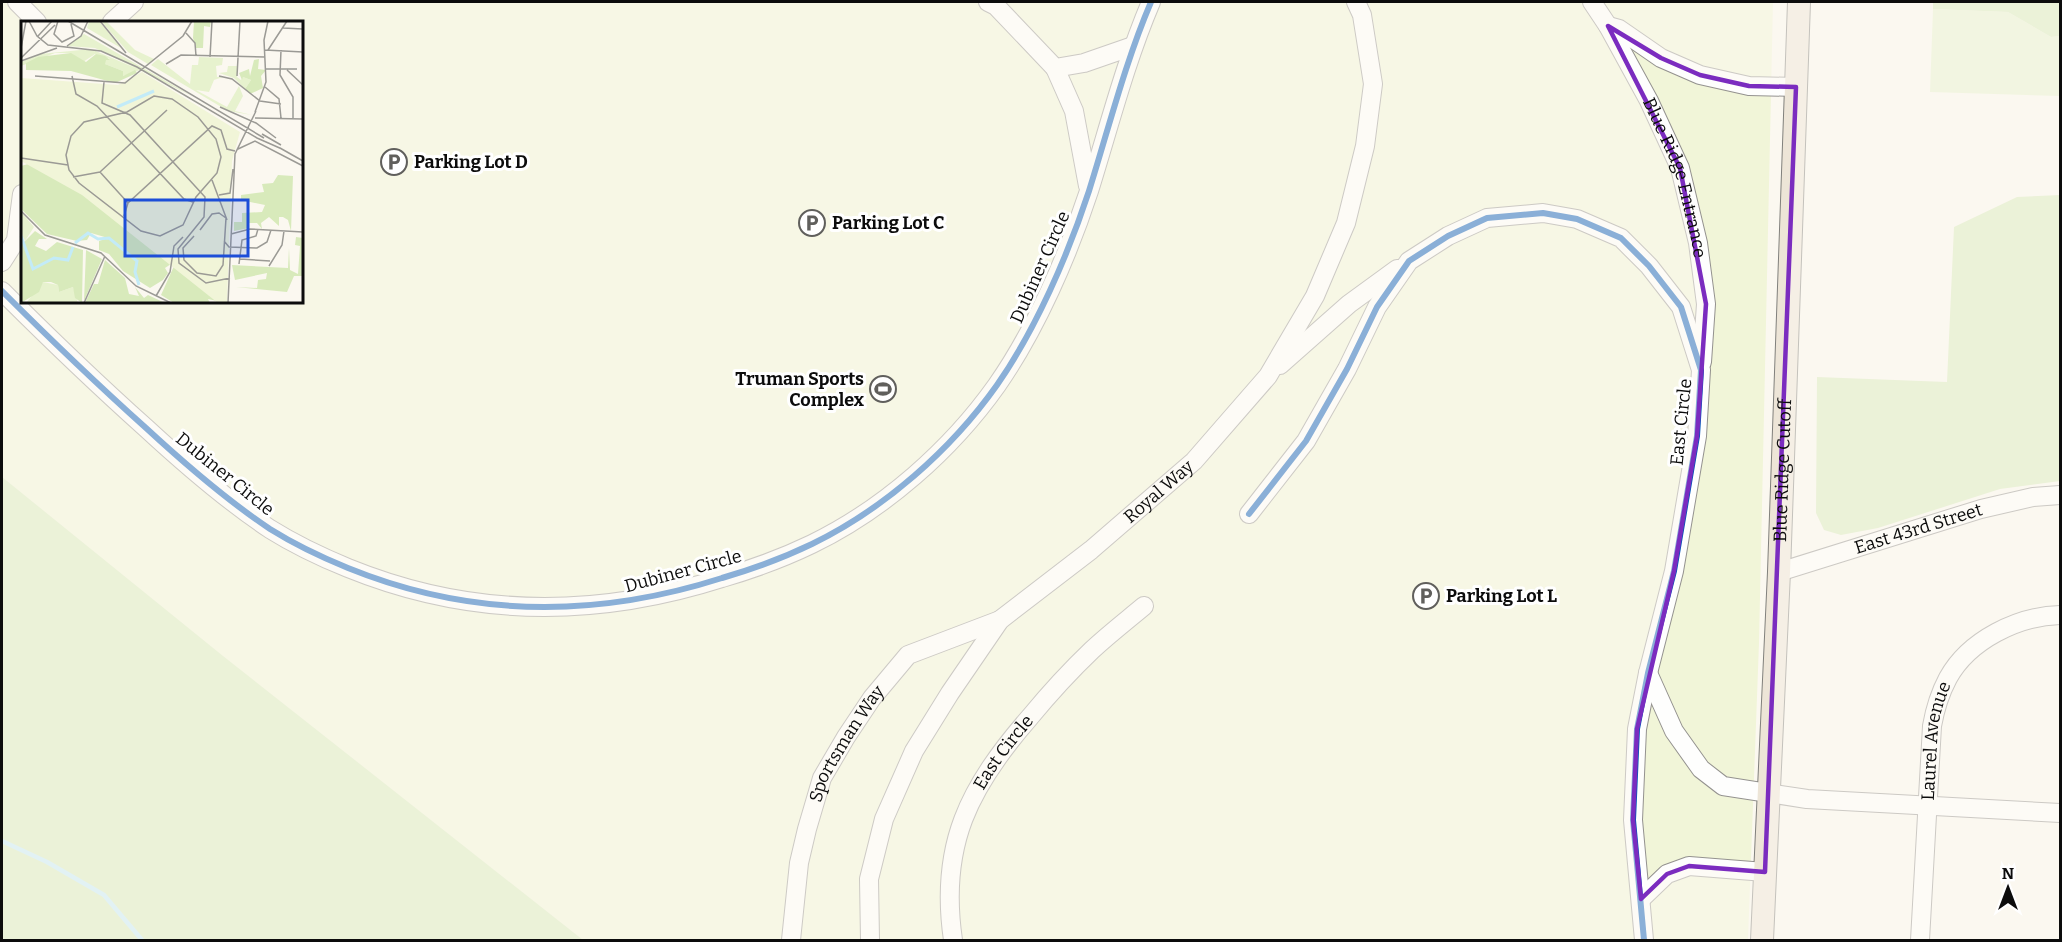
<svg xmlns="http://www.w3.org/2000/svg" width="2062" height="942" viewBox="0 0 2062 942" font-family="Bitter,serif">
<style>
.green{fill:#e7f2ce}
.forest{fill:#d8eabb}
.pitch{fill:#f1f5d8;fill-rule:evenodd}
.lines{fill:none;stroke-linecap:round;stroke-linejoin:round}
.stream{stroke:#c3ebf8;stroke-width:4.5}
.minor-casing{stroke:#94928f;stroke-width:20}
.major-casing{stroke:#81807c;stroke-width:24}
.minor{stroke:#fefefd;stroke-width:18}
.major{stroke:#ede5d7;stroke-width:22}
.cycleway-casing{stroke:#fff;stroke-width:10}
.cycleway{stroke:#0057b8;stroke-width:6}
.marked{fill:none;stroke:#7b2cbf;stroke-width:4.5;stroke-linejoin:round}
.labels{text-anchor:middle;stroke-width:6;stroke-linejoin:round;paint-order:stroke}
.poi-label{font-size:18px;font-weight:bold;fill:#0c0c0c;stroke:#fff;text-anchor:start}
.street-label{font-size:18px;fill:#0c0c0c;stroke:#fff}
.inset-river{fill:none;stroke:#c3ebf8;stroke-width:3}
.inset-road{fill:none;stroke:#9b9a95;stroke-width:1.5}
.view{fill:#1d4ed8;fill-opacity:0.15;stroke:#1d4ed8;stroke-width:3}
.inset-edge{fill:none;stroke:#0c0c0c;stroke-width:3}
</style>
<rect width="100%" height="100%" fill="#fbf8f0"/>
<path class="green" d="M1933,9L2008,12L2051,37L2060,36V96L1930,92Z"/>
<path class="forest" d="M1933,2H2060V36L2051,37L2008,12L1933,9Z
M2060,195V481L2000,489L1878,528L1841,535L1824,530L1816,513L1817,377L1947,382L1954,227L2017,197Z
M2,386L692,940H2Z"/>
<path class="pitch" d="M2,2H1773L1759,643L1748,940H583L223,656L2,477ZM22,22H302V302H22Z"/>
<g class="lines">
<path class="stream" d="M2,841L47,862L104,895L142,940"/>
<defs>
<g id="minor">
<path d="M17,2L37,22"/>
<path d="M988,2L996,6L1055,68L1084,63L1133,46"/>
<path id="s1" d="M1592,2L1608,26L1649,101L1680,168L1698,243L1706,304L1702,362"/>
<path d="M112,22L134,2"/>
<path d="M1608,26L1619,29L1661,58L1700,75L1749,86L1796,87"/>
<path d="M1055,68L1074,111L1088,186"/>
<path d="M2,262L16,240L22,194"/>
<path d="M2,291C49,338 97,384 146,428C185,464 225,499 270,529C294,544 321,557 348,568C471,618 597,618 722,578C753,569 783,558 812,544C884,509 951,450 997,385C1036,329 1068,255 1089,191C1109,127 1125,63 1151,2"/>
<path d="M1280,365L1349,304L1397,269"/>
<path d="M1249,514L1306,441L1347,369L1377,307L1409,261L1448,236L1487,218L1543,213L1577,219L1621,238L1649,266L1681,307L1701,370L1697,436L1674,571L1648,673L1637,729L1633,820L1644,940"/>
<path id="s2" d="M1779,572L1981,509L2033,497L2060,495"/>
<path d="M1648,673L1674,731L1701,769L1723,786L1807,799L2060,813"/>
<path d="M1641,899L1667,874L1689,866L1765,872"/>
<path id="s3" d="M791,940L799,863L807,829L822,778L846,737L872,698L908,655L1000,620"/>
<path id="s4" d="M870,940L869,879L884,819L914,751L950,693L1000,620L1091,550L1194,461L1268,376L1315,296L1346,223L1365,146L1373,84L1362,15L1356,2"/>
<path id="s5" d="M953,940C939,845 969,787 1030,717C1049,694 1070,671 1092,650C1108,635 1126,621 1144,606"/>
<path id="s6" d="M1920,940L1932,726C1935,709 1940,693 1948,678C1969,640 2018,616 2060,615"/>
</g>
<g id="major">
<path id="s7" d="M1762,940L1779,572L1799,2"/>
</g>
</defs>
<use href="#minor" class="minor-casing"/>
<use href="#major" class="major-casing"/>
<use href="#minor" class="minor"/>
<use href="#major" class="major"/>
<defs>
<path id="cycleway" d="M2,291C49,338 97,384 146,428C185,464 225,499 270,529C294,544 321,557 348,568C471,618 597,618 722,578C753,569 783,558 812,544C884,509 951,450 997,385C1036,329 1068,255 1089,191C1109,127 1125,63 1151,2
M1249,514L1306,441L1347,369L1377,307L1409,261L1448,236L1487,218L1543,213L1577,219L1621,238L1649,266L1681,307L1701,370L1697,436L1674,571L1648,673L1637,729L1633,820L1644,940"/>
</defs>
<use href="#cycleway" class="cycleway-casing"/>
<use href="#cycleway" class="cycleway"/>
</g>
<path d="M0 0H2062V942H0ZM1608,26L1661,58L1700,75L1749,86L1796,87L1765,872L1689,866L1667,874L1641,899L1633,820L1637,729L1674,571L1697,436L1706,304L1680,168Z" fill="#fbf8f0" fill-opacity=".55" fill-rule="evenodd"/>
<path class="marked" d="M1608,26L1661,58L1700,75L1749,86L1796,87L1765,872L1689,866L1667,874L1641,899L1633,820L1637,729L1674,571L1697,436L1706,304L1680,168Z"/>
<defs>
<symbol id="parking-ring" viewBox="-11 -11 22 22"><circle r="9.5" fill="#fff" stroke="#605f5c" stroke-width="1.5"/><path d="M-3.5-5.5H1a3.5 3.5 0 0 1 0 7H-1V5.5H-3.5ZM-1-3.4V-.6H.8a1.4 1.4 0 0 0 0-2.8Z" fill="#605f5c"/></symbol>
<symbol id="stadium-ring" viewBox="-11 -11 22 22"><circle r="9.5" fill="#fff" stroke="#605f5c" stroke-width="1.5"/><path d="M0-5a6.5 5 0 1 0 0 10a6.5 5 0 1 0 0-10ZM-3.5-1.8h7v3.6h-7Z" fill="#605f5c"/></symbol>
</defs>
<g fill-rule="evenodd">
<use href="#parking-ring" x="379" y="147" width="30" height="30"/>
<use href="#parking-ring" x="797" y="208" width="30" height="30"/>
<use href="#stadium-ring" x="868" y="374" width="30" height="30"/>
<use href="#parking-ring" x="1411" y="581" width="30" height="30"/>
</g>
<g class="labels">
<g class="poi-label">
<text x="414" y="168">Parking Lot D</text>
<text x="832" y="229">Parking Lot C</text>
<text x="864" y="385" text-anchor="end">Truman Sports<tspan x="864" dy="21">Complex</tspan></text>
<text x="1446" y="602">Parking Lot L</text>
</g>
<g class="street-label">
<text dy="6" stroke="none"><textPath href="#s1" startOffset="196">Blue Ridge Entrance</textPath></text>
<text transform="translate(1040 267) rotate(-66)" y="6">Dubiner Circle</text>
<text transform="translate(1681 422) rotate(-84)" y="6">East Circle</text>
<text dy="6" stroke="none"><textPath href="#s7" startOffset="470">Blue Ridge Cutoff</textPath></text>
<text transform="translate(225 474) rotate(39)" y="6">Dubiner Circle</text>
<text dy="6" stroke="none"><textPath href="#s4" startOffset="558">Royal Way</textPath></text>
<text dy="6" stroke="none"><textPath href="#s2" startOffset="146">East 43rd Street</textPath></text>
<text transform="translate(683 571) rotate(-15)" y="6">Dubiner Circle</text>
<text dy="6" stroke="none"><textPath href="#s6" startOffset="200">Laurel Avenue</textPath></text>
<text dy="6" stroke="none"><textPath href="#s3" startOffset="207">Sportsman Way</textPath></text>
<text dy="6" stroke="none"><textPath href="#s5" startOffset="201">East Circle</textPath></text>
</g>
</g>
<g transform="translate(21 21)">
<rect width="282" height="282" fill="#fbf8f0"/>
<path d="M68,0H78L100,27L66,7ZM80,0H85L114,29L133,38L127,43L107,31ZM63,13L171,75L74,27L46,25ZM70,28L119,49L102,55V50L84,43V39L89,38L74,33L62,41L48,32H34L0,45V41L19,33ZM178,36L202,37L201,44L195,45L196,56H202L193,59L188,71L175,69L206,86L218,65L222,75L214,90L231,94L207,90L130,44L137,38L169,63L171,44H177ZM207,45H216V56L220,59L222,56L230,59L224,68L213,57L198,52L206,51ZM0,191L13,206L4,220L0,212ZM22,261L37,264L38,271L52,266L57,282H5Z" fill="#e7f2ce"/>
<path d="M173,0H190L189,6L183,5L182,27H175L172,17ZM50,32L65,41L75,33L84,35L89,39H85L84,43L102,50V55L114,49L116,52L94,62L50,50L5,49V42L17,36ZM238,38L237,48L245,49L240,55L242,67L229,73L224,68L230,59L222,56L221,59L218,52L228,48L229,55L233,39ZM7,143L27,145L150,243L144,247L147,252L142,259L129,267L102,250L88,233L78,229V220L87,217L70,212L66,219L56,220L26,213L0,188V145ZM257,154L272,155L270,210L267,199L262,196H258V205L248,196L240,202L241,208L236,202H228V207L213,210V201H221V192L241,191L244,184L220,179V174L243,171L241,163L252,162ZM14,210L26,218H18L14,225L25,230L36,221L62,229L61,282L54,277L52,266L38,271L37,264L30,261H22L18,271L0,282V224ZM275,216L282,217V255H273L266,271L215,266L236,267L237,259L245,258L246,252L214,259L211,244L267,247L268,227L269,249L277,253L279,225L274,224ZM65,229L81,238L63,280L65,230ZM84,239L104,257L108,273L118,275L114,266L123,277L127,274L144,282H64L73,263H77ZM153,245L205,282L187,278L189,282H153L140,274Z" fill="#d8eabb"/>
<path d="M121,51L219,111L211,140L206,282H197L61,174L0,140V57L97,64Z" fill="#f1f5d8"/>
<path class="inset-river" d="M96,86L133,70M0,215L12,248L33,237L47,239L52,226M54,222L67,212L77,218L88,217L116,240L114,251L118,264"/>
<path class="inset-road" d="M8,0L16,15L27,24L80,30L116,46L236,117L261,128M37,0L33,13L41,21L53,15L50,3M47,0L243,117M79,0L105,32M262,7L282,8M165,12L174,22L175,35M17,15L31,0M46,25L60,15L67,0M0,27L5,0M244,29L282,31M247,29L266,0M260,29L259,54L272,76V97M189,36L191,0M0,37L34,4M0,40L36,27M145,43L160,34L244,36M245,48H276M266,49L282,64M14,55L104,62L162,15L171,0M51,55L55,73L76,85L163,178L172,181M198,55L211,58L239,80L260,83M216,55L219,0M83,61L81,82L109,94L184,176L183,196L157,228L158,242L185,262L209,257M244,66L258,78L260,97M133,75L151,78L177,96L195,118L200,136L196,152L175,176L162,204L139,215L120,210L58,162L48,149L45,134L50,115L63,101L106,91ZM199,86L235,102L255,117M234,91L245,61L243,19L247,0M234,97L282,98M241,113L260,124M259,127L282,140M217,128L234,120L282,145M0,137L47,144M79,151L146,89M79,151L107,182M52,156L79,151M191,159L206,199M198,174L209,172L212,148M0,190L24,214L80,232L115,265L150,282M103,195L107,182L191,105L200,109L206,128L214,130M210,213L229,208L282,211M173,215L162,227L163,239L176,252L195,255L202,244L205,197L198,192L191,193L179,209M203,220L208,226L236,227L246,221L250,209M219,238L249,240M218,243L221,219L235,215L237,208M248,245L261,224L263,210M135,275L149,251L153,225L162,216M63,282L84,235M207,282L214,133L235,90"/>
<path class="view" d="M104,179H227V235H104Z"/>
<rect width="282" height="282" class="inset-edge"/>
</g>
<rect width="2062" height="942" fill="none" stroke="#0c0c0c" stroke-width="6"/>
<g transform="translate(2008 888)" stroke="#ffffff" stroke-width="4.5" paint-order="stroke">
<path d="M0-4.5L10 22L0 15L-10 22Z" fill="#0c0c0c"/>
<text y="-9" font-size="16" font-weight="bold" text-anchor="middle" fill="#0c0c0c">N</text>
</g>
</svg>
